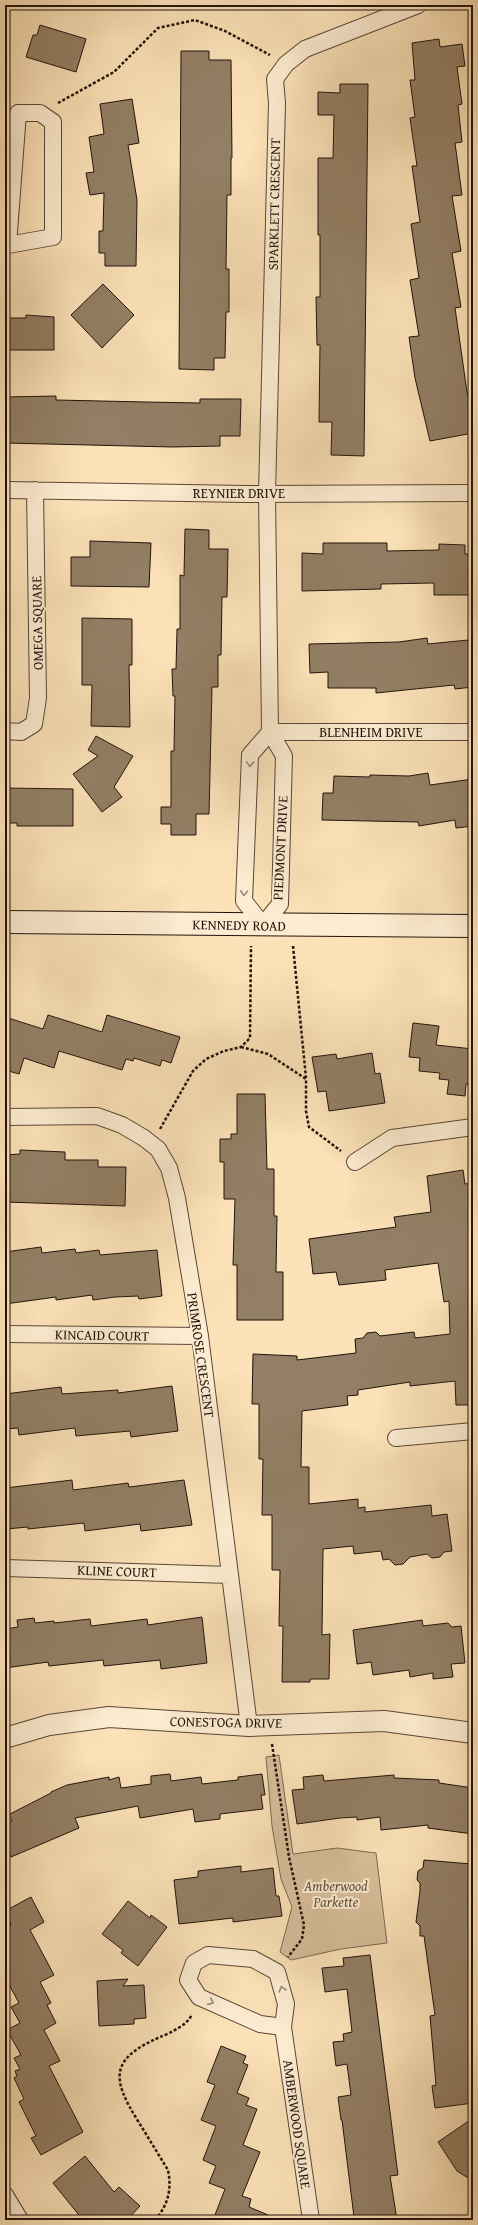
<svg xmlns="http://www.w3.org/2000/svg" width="478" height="2225" viewBox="0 0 478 2225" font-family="'Gentium Book Plus',serif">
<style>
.green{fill:#d7bf9b;stroke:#7c6954}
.building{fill:#937f65;stroke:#21130c}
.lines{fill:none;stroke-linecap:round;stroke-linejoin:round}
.minor-casing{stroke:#584737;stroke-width:18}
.tertiary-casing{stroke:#584737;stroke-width:22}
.secondary-casing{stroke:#21130c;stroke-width:24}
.path{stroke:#21130c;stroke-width:2.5;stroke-dasharray:3 2;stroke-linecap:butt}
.minor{stroke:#fdecd1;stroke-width:16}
.tertiary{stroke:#fdecd1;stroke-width:20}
.secondary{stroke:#fdecd1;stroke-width:22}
.oneway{stroke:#9a8a78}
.labels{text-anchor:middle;stroke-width:4;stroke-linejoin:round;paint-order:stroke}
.street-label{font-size:14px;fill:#21130c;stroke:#fdecd1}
.park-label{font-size:14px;font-style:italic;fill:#614f3e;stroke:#fdecd1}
</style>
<rect width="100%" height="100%" fill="#fce2b8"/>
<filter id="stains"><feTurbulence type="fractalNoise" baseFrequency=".005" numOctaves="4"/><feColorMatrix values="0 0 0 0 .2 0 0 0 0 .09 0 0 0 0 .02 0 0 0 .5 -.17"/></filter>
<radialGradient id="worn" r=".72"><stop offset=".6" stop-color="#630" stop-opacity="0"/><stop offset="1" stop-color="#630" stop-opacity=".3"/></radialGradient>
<path class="green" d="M279,1755L293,1854L337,1848L376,1853L387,1943L341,1949L291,1960L280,1952L292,1907L281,1879L272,1826L266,1757Z"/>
<path class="building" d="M40,25L86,39L76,72L26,57L33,35H37Z
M439,39L440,47L462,44L465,66L457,67L462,104L458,105L462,142L455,143L462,195L452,196L461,251L452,253L461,307L455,308L467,392L473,414V433L430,441L415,378L409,337L419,336L410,280L419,278L411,224L420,222L412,166H417L410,118L415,117L410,80H415L412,43Z
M181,51H209V60H231L232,158H231V195H227L226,269H229V312H226L225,358H214V370L179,369Z
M340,84H368L364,456L331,455L332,422H319L320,345H317L316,297H320V235H318V158H333L334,115H318V92L340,93Z
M132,99L139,143L128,145L137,200L136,266H105V253H99V231H103L104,193L90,195L86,173L94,172L89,137L104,134L100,104Z
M103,284L134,315L102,348L71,315Z
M26,315L54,317V350H9V318H26Z
M56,396V400L146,402L200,403V399H241L240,436H220V446L173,447L5,443V397Z
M185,529L209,530V549H228L227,597H222L221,655H218V687H212L209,814H196V835H171V824H161V807H171V751H174L175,696H173L172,669H176L177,629H180V575L184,576Z
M90,541L151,543L149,587L71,586V557H90Z
M323,543H387V551L439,550V544L465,545V554H473L472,595H434V583L381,584V589L302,591V553L323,554Z
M82,618L132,619V665H129L130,727L91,726L92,685H82Z
M427,638L428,644L468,640L471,664H473V687L455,689L454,685L376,693V688H328V672L310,673L309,644L399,642Z
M96,736L133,756L114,787L122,797L102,812L73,774L98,756L88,750Z
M428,773L430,785L473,779V826L456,828L455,820L419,826L418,822L322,820L323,793H333L334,776L370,777V775L409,776Z
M5,788L73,789V826H17V823H5Z
M48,1015L102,1032L107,1015L180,1037L171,1063L162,1060L160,1066L134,1058L133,1061L126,1059L122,1070L59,1051L54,1068L24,1058L19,1074L5,1070V1017L43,1029Z
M413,1023L439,1026L436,1045L473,1049V1085L466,1084L465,1096L447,1094L449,1080L439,1079L440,1073L419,1071L420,1058L409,1057Z
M372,1053L375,1074L380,1073L385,1103L329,1111L326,1091L318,1092L312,1057L336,1054L337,1059Z
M237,1094H265L267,1169H274V1216H277L276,1272H283V1320H237V1265H233L235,1199H224V1162H220V1139H231V1134H237Z
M20,1150L65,1152V1160H98V1167H126L125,1206L5,1202V1155L20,1154Z
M463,1170L465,1184L473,1183V1405H456L455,1381L410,1386V1382L358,1390V1395L347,1396L348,1405L302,1411L301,1467H309V1504L358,1499V1508L365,1507V1512L431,1505L432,1516L447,1514L452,1551L444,1552L440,1557L432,1558L427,1554L410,1557L403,1564L395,1565L389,1559L383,1560L381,1551L354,1554L353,1546L323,1549L322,1635L330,1634L329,1679H310V1682H282L283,1626H279L280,1570H272V1515H262L263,1459H259V1404H252L253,1354L297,1356V1360L356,1353L355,1339L363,1338L367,1333L376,1332L380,1336L414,1332L415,1338L450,1334L449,1301L444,1302L438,1263L385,1270L386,1280L339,1285L336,1272L313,1274L309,1239L396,1227L394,1217L431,1212L427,1176Z
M41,1247L42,1253L75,1249L76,1253L99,1250L100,1255L157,1250L162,1296L139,1299L138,1296L115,1297L93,1300L92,1295L56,1300V1297L5,1304V1252Z
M172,1386L178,1431L131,1437L130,1431L76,1436L75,1428L19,1435L18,1428L5,1429V1394L61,1387L62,1394L118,1390V1393Z
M72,1480L73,1490L128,1483L129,1487L184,1480L192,1525L141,1531L140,1524L85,1531L84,1523L28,1529V1527L6,1529L5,1488Z
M202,1617L207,1663L161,1669L160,1660L104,1666L103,1660L49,1666L48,1662L5,1668V1629L18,1627L17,1620L34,1618L35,1623L54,1621V1623L90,1619L91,1626L147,1619L148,1625Z
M422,1620L423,1626L448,1623L452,1627L461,1626L465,1663L451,1664L453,1677L433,1679V1673L410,1677L409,1670L373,1675L371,1662L357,1664L353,1630Z
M170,1774L171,1781L201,1777L202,1784L238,1780V1777L262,1774L265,1795H261L263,1809L220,1814V1819L195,1822L193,1809L140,1818L138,1806L75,1818L79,1828L11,1857L5,1845V1825L12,1821L8,1815L51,1793V1792L67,1785L109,1777V1780L119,1777L121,1788L151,1784V1776Z
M323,1775L324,1781L394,1775V1778L439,1780V1783L473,1788V1834L428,1828V1825L381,1830L380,1817L357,1820V1817L340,1818L297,1824L292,1790L304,1789L303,1777Z
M424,1860L471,1864L468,1902H469V1950H473V2103L435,2108L432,2086L436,2085L430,2016L435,2015L424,1936H420V1926L416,1922L420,1891V1883L417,1880L418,1871L423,1868Z
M241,1866V1872L273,1868L276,1896H279L282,1916L233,1922V1918L179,1924L174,1880L198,1877V1871Z
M31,1897L44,1922L30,1930L54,1975L40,1982L51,2003L47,2005L56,2023L44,2030L60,2061L49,2066L83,2132L41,2155L31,2138L36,2136L19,2102L24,2099L14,2078L17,2076L15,2071L20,2069L14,2058L21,2055L7,2030L20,2023L11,2007L19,2003L5,1977V1928L11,1925L5,1911Z
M128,1901L150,1918L151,1915L167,1927L138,1966L121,1953L123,1950L102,1934Z
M370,1955L398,2175L390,2176L397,2220H357V2217H354L342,2120H341L338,2097L351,2095L347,2064L336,2066L333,2042L344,2041L343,2034L352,2032L347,1989L325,1992L322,1968L344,1966L343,1958Z
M128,1979L123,1986L144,1985L146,2018L134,2019V2024L99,2026L97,1981Z
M221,2046L246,2056L243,2063L248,2065L237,2093L249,2098L246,2105L257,2109L243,2145L260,2152L242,2196L251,2199L249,2207L280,2220H213L225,2189L209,2183L216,2166L203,2160L216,2126L201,2120L215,2085L207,2082Z
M473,2118V2181L457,2171L438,2142Z
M85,2156L114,2192L119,2187L140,2206L127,2220H83L53,2183Z"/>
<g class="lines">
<defs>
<path id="minor" d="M5,245H8L53,237V122L40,113H18L8,245
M5,490L246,494L473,493
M5,731L21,732L34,724L38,698L35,490
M270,732L250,755L244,901L263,925L280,904L284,756L270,732L267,493L277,103L275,79L286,64L305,49L418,5
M270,732H473
M5,1117L97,1116L122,1125L144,1138L158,1149L169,1168L177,1198L200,1336L249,1726
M355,1162L392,1138L473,1127
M5,1334L200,1336
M396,1438L473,1431
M5,1568L230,1575
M283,2027L260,2024L199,1997L188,1980L194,1963L208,1955L253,1959L277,1972L286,2004L283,2027L311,2220
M5,2195L20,2220"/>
<path id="tertiary" d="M5,1738L49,1725L109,1717L249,1726L384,1721L473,1733"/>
<path id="secondary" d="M5,922L473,926"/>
</defs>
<use href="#minor" class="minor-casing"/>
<use href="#tertiary" class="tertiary-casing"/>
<use href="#secondary" class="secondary-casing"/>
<path class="path" d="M58,103L114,72L158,28L195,20L225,31L270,55
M293,946L306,1078
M241,1047L268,1054L306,1079V1111L309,1127L341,1151
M160,1129L193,1071L206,1059L224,1051L241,1047L250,1038L251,946
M272,1744L289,1857L304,1925L302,1939L288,1957
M155,2220C168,2205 172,2190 168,2170C158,2154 148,2137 138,2121C111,2078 110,2059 160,2037C170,2033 188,2025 192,2014"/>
<use href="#minor" class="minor"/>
<use href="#tertiary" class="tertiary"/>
<use href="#secondary" class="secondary"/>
</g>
<defs><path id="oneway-chevron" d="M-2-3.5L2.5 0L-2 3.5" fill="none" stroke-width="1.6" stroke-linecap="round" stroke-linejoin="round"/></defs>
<g class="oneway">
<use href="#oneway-chevron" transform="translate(250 764) rotate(92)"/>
<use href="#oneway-chevron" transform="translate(244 893) rotate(93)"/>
<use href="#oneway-chevron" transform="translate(282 1989) rotate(-106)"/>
<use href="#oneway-chevron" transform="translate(211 2002) rotate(24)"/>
</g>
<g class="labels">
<g class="street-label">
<text transform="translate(274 204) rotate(-89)" y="5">SPARKLETT CRESCENT</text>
<text x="239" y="498">REYNIER DRIVE</text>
<text transform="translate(37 623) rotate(-91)" y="5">OMEGA SQUARE</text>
<text x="371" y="737">BLENHEIM DRIVE</text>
<text transform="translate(280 848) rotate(-87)" y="5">PIEDMONT DRIVE</text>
<text transform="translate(239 925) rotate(1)" y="5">KENNEDY ROAD</text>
<text transform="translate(102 1335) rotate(1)" y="5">KINCAID COURT</text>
<text transform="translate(201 1355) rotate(82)" y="5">PRIMROSE CRESCENT</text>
<text transform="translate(117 1571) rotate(2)" y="5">KLINE COURT</text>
<text transform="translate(226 1722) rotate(1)" y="5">CONESTOGA DRIVE</text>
<text transform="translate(297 2124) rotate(82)" y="5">AMBERWOOD SQUARE</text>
</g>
<g class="park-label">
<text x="336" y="1891">Amberwood<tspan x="336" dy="16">Parkette</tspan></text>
</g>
</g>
<rect width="478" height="2225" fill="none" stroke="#fce2b8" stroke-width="20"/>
<rect x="6" y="6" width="466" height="2213" fill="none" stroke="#21130c" stroke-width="2"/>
<rect x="10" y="10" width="458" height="2205" fill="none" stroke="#21130c"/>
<rect width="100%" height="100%" filter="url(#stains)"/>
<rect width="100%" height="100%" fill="url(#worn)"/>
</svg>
